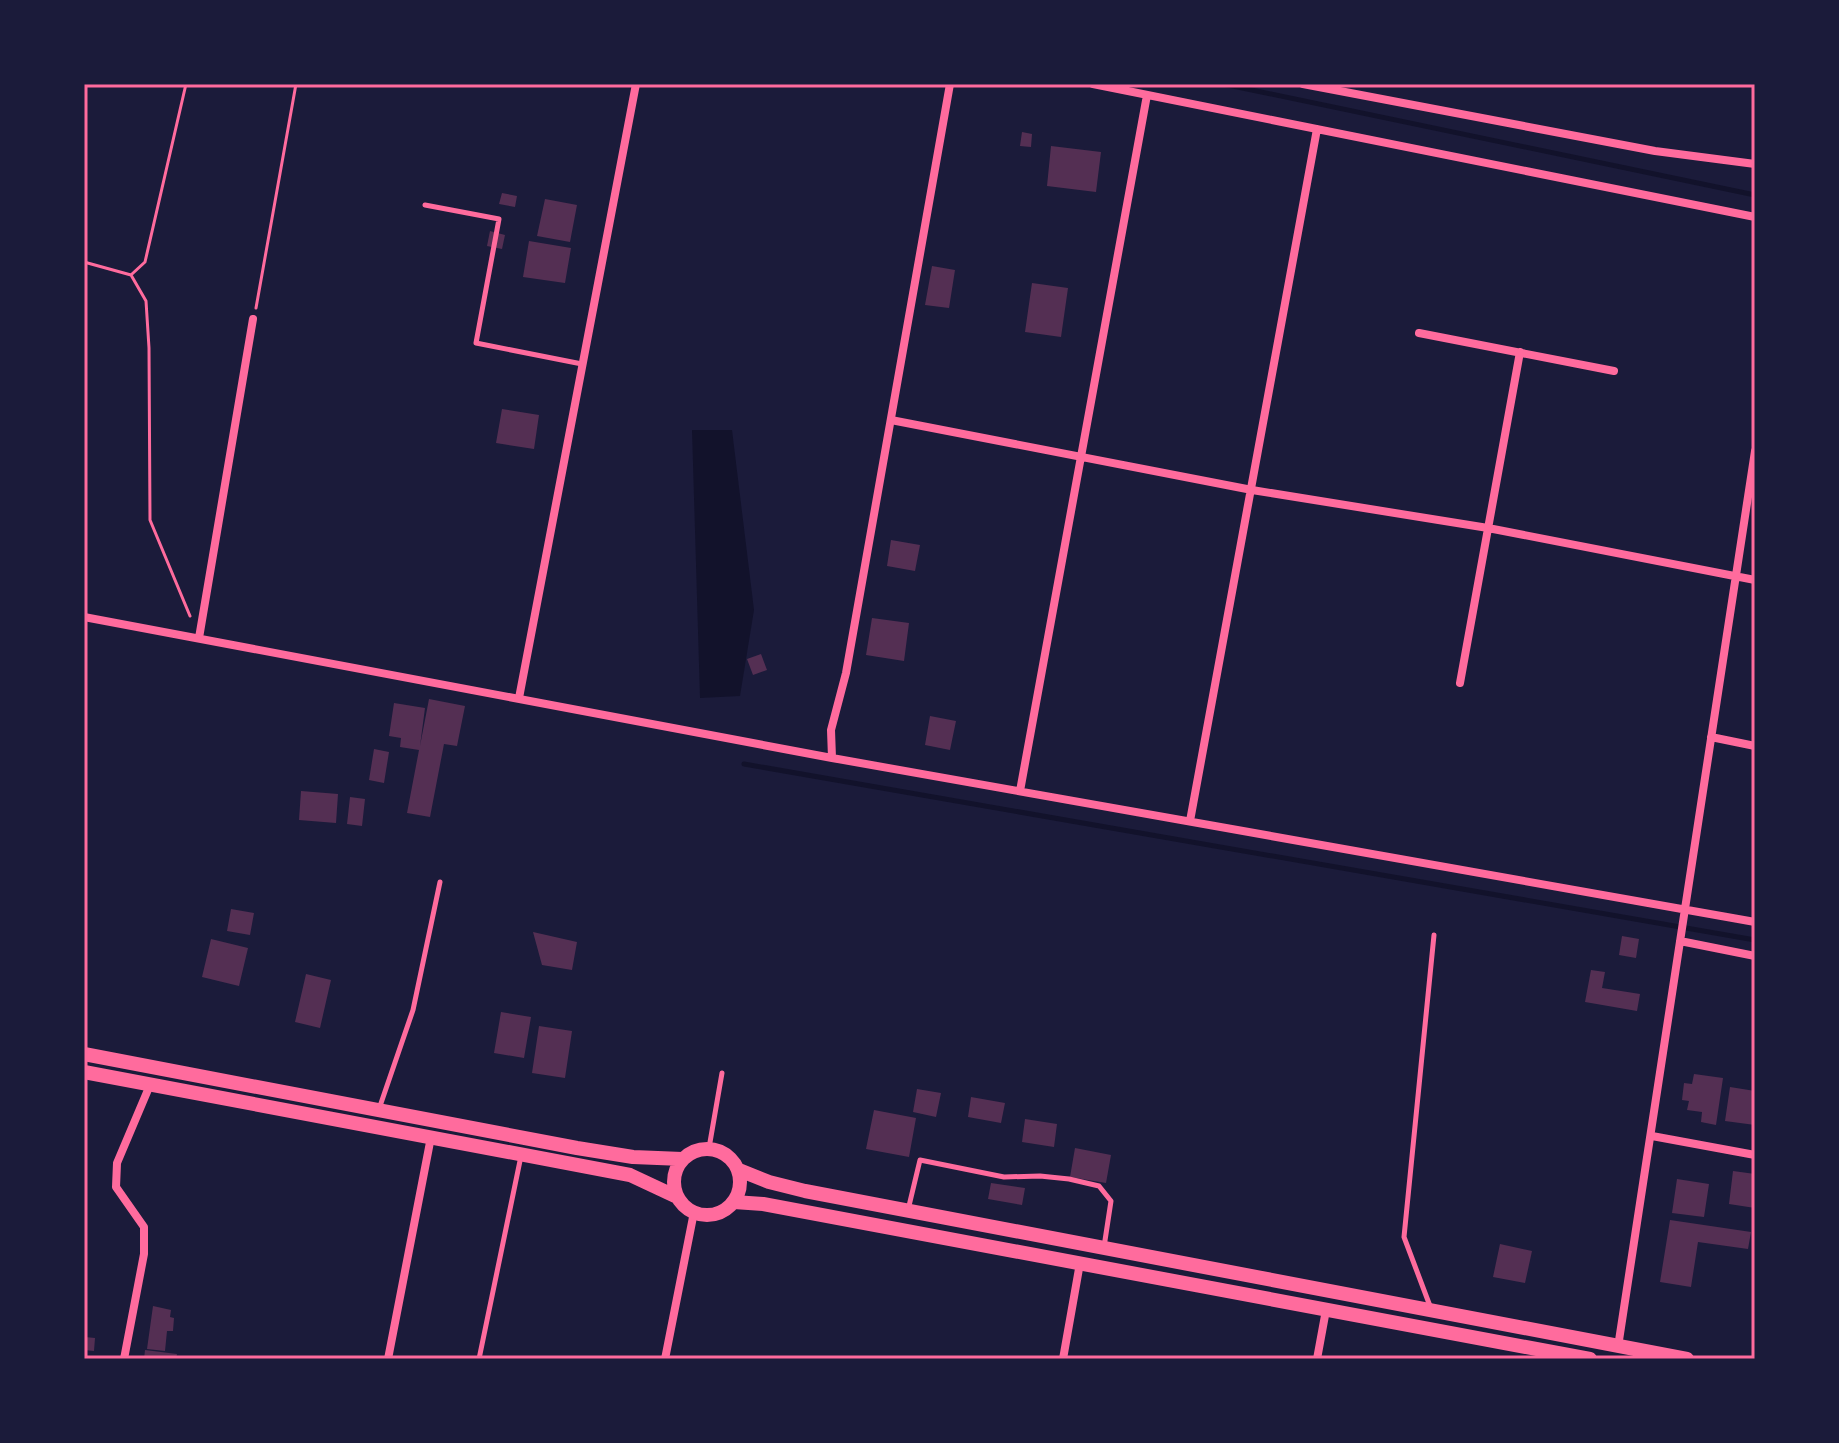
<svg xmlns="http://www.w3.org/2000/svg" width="1839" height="1443" viewBox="0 0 1839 1443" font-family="'PT Sans Narrow',sans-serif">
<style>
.water{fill:#12122b}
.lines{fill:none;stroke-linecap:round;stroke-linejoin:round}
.stream{stroke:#12122b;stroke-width:5}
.building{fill:#542f53}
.path{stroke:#ff6b9d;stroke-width:3}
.service{stroke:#ff6b9d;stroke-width:5}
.minor{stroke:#ff6b9d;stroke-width:8}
.secondary{stroke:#ff6b9d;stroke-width:14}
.neatline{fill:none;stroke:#ff6b9d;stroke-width:3}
</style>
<rect width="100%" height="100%" fill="#1b1b3a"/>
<path class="water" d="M692,430H732L754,610L740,696L700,698Z"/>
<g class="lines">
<path class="stream" d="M1223,84L1755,195
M744,764L1755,940"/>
</g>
<path class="building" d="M1022,132L1032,134L1031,147L1020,146Z
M1051,146L1101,152L1096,192L1047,186Z
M502,193L517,196L515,207L499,204Z
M545,199L577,205L570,242L537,236Z
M490,231L505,235L502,249L487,246Z
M529,241L571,248L565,283L523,277Z
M932,266L955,270L949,308L925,305Z
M1032,283L1068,288L1061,337L1025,332Z
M502,409L539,415L534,449L496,443Z
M891,540L920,545L915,571L887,566Z
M872,618L909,623L904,661L866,655Z
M761,654L767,670L753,675L747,659Z
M429,699L465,706L457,746L444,744L430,817L407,813L419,750L400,747L401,738L389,736L394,703L425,708L420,746Z
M930,716L956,721L950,750L925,745Z
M374,749L389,752L384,783L369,780Z
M301,791L338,794L336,823L299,820Z
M350,797L365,799L362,826L347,824Z
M231,909L254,913L250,935L227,931Z
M533,932L577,942L572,970L542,965Z
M1622,936L1639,939L1636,958L1619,955Z
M211,939L248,948L239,986L202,977Z
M1591,970L1605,972L1602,988L1640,994L1637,1011L1585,1002Z
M306,974L331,980L320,1028L295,1022Z
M501,1012L531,1017L524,1058L494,1053Z
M539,1026L572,1031L565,1078L532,1073Z
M1694,1074L1723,1078L1716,1125L1701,1122L1702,1112L1687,1110L1689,1101L1682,1100L1684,1083L1692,1084Z
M1730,1087L1755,1091V1125L1725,1121Z
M917,1089L941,1093L936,1117L913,1112Z
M971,1097L1005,1103L1001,1123L968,1117Z
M874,1110L916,1118L909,1157L866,1149Z
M1025,1119L1057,1124L1054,1147L1022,1142Z
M1075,1148L1111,1155L1106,1183L1070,1177Z
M1733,1171L1755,1174V1208L1729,1204Z
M1677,1179L1709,1184L1704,1217L1672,1213Z
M991,1183L1025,1188L1022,1205L988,1199Z
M1670,1220L1751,1232L1748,1249L1698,1242L1691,1287L1660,1282Z
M1500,1244L1532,1251L1525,1283L1493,1277Z
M153,1306L171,1310L170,1317L174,1318L173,1331H167L165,1351L147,1349Z
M85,1337L95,1338L94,1351L84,1350Z
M145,1350L177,1354L176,1359H144Z"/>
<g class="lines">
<path class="path" d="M84,262L131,275L146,301L149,348L150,520L190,616
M132,274L145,262L186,84
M256,308L296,84"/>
<path class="service" d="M425,205L499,219L476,343L582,364
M379,1109L413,1010L440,882
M709,1148L722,1073
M908,1210L920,1160L1004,1177L1040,1176L1069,1179L1099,1186L1111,1201L1104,1247
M1430,1306L1404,1237L1434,935
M479,1359L521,1156"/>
<path class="minor" d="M1093,84L1755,217
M1303,84L1655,151L1755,164
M1419,333L1614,371
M891,420L1252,490L1488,528L1755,580
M84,617L832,758L1755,922
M199,638L253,319
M1460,683L1520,352
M519,698L636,84
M1711,737L1755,746
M832,758L831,730L846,673L950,84
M1020,791L1147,95
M1190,821L1317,129
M1680,941L1755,956
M1652,1136L1755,1155
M1618,1347L1755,451
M124,1359L144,1254V1227L116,1187L117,1163L150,1085
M388,1359L431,1137
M665,1359L694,1212
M1063,1359L1080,1263
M1317,1359L1326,1310"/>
<path class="secondary" d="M84,1054L577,1148L633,1157L682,1159
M84,1072L630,1175L677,1197
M674 1182a33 33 0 1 1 66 0a33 33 0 1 1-66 0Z
M739,1170L769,1182L805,1191L1687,1359
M734,1202L763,1204L1590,1359"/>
</g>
<rect width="1839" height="1443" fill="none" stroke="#1b1b3a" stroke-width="172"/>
<rect x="86" y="86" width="1667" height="1271" class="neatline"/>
</svg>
